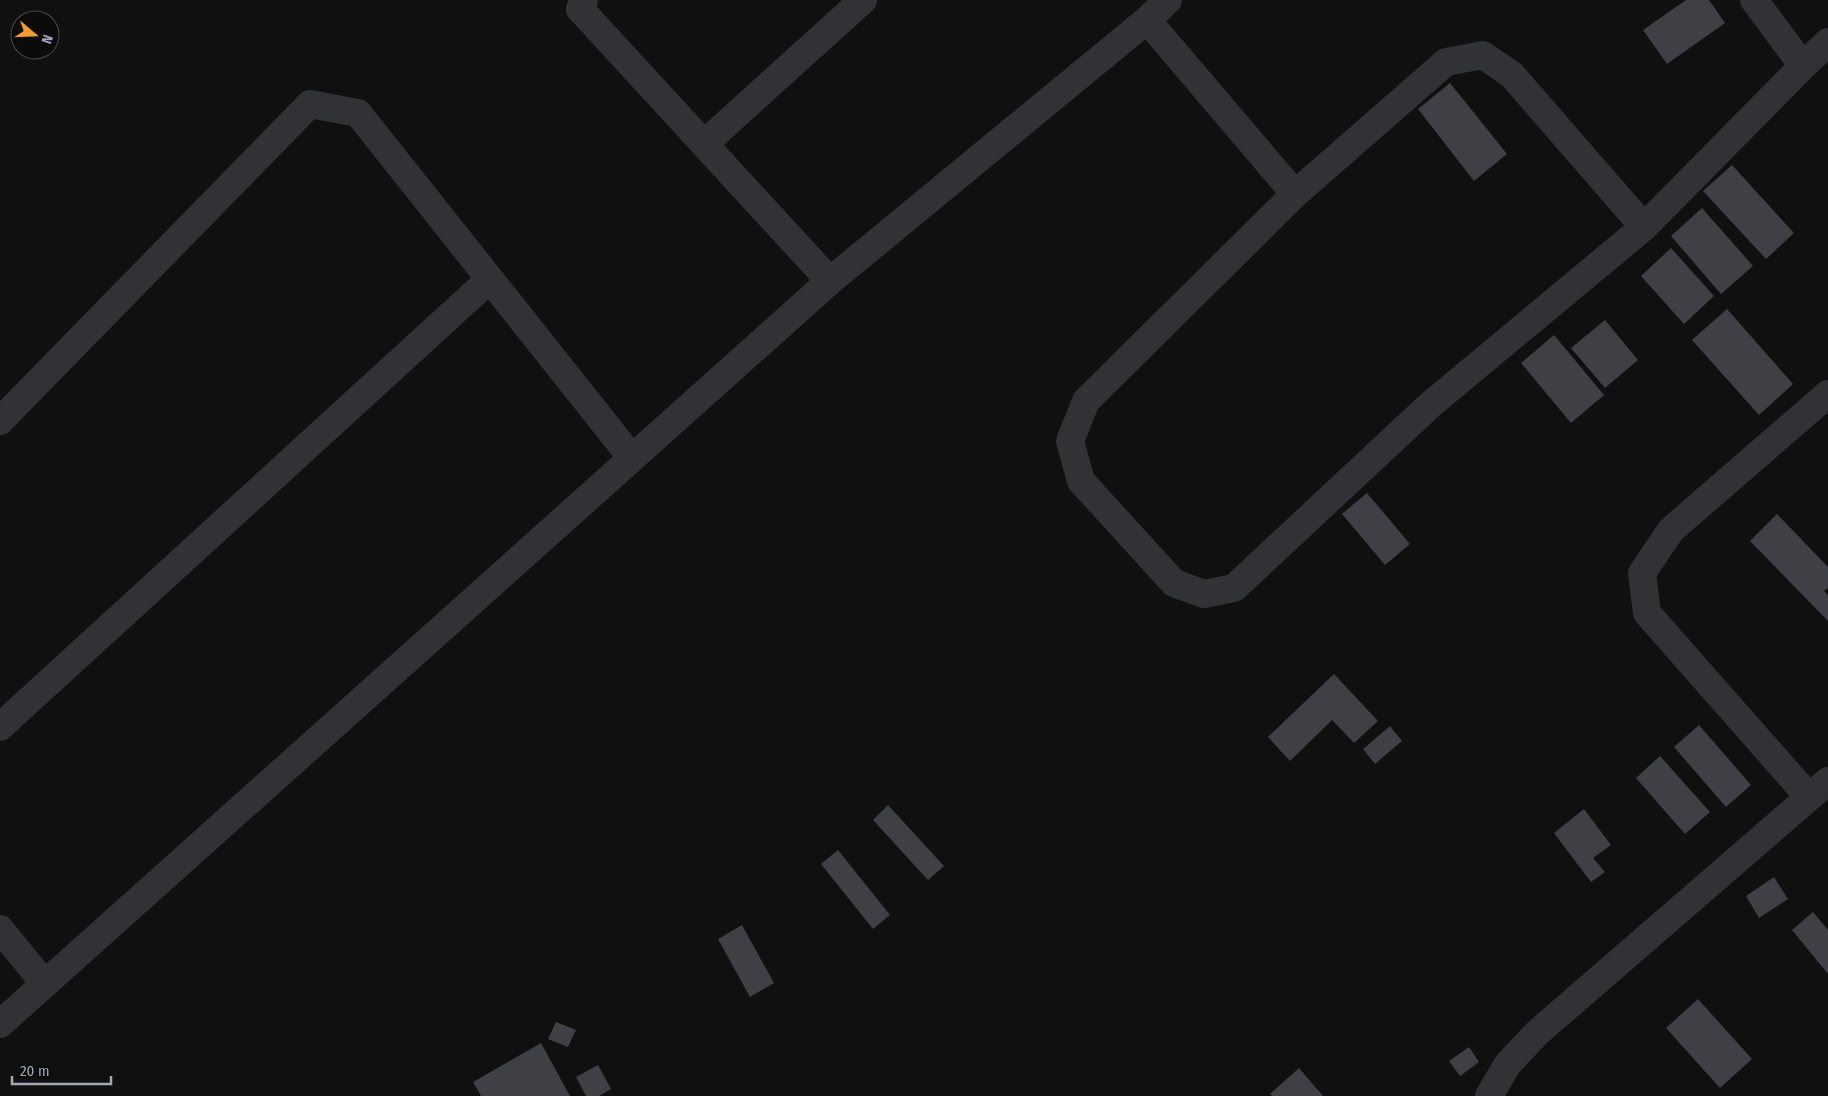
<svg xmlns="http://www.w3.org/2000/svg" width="1828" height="1096" viewBox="0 0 1828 1096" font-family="'Fira Sans Condensed',sans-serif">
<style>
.building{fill:#3f4045}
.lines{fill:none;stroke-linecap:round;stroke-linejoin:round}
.minor{stroke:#313236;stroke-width:28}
</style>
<rect width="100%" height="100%" fill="#101011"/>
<path class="building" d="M1686,0H1709L1725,23L1667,64L1643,30Z
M1450,83L1507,154L1474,181L1418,109Z
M1732,165L1794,233L1766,259L1703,191Z
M1702,208L1753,266L1721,294L1671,236Z
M1671,248L1714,296L1684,324L1641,276Z
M1727,309L1793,384L1759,415L1692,340Z
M1605,320L1638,360L1605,388L1571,348Z
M1554,335L1604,395L1571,423L1521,363Z
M1367,493L1410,544L1385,565L1342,514Z
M1777,514L1828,567V588L1824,591L1828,595V621L1750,541Z
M1334,674L1378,721L1354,743L1332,720L1290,761L1268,737Z
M1699,725L1751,785L1726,807L1674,747Z
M1390,726L1402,741L1375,764L1363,749Z
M1660,756L1710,812L1685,834L1636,778Z
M888,805L944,866L928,880L873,820Z
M1584,809L1611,845L1593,858L1605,872L1591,882L1554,833Z
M838,850L890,915L873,929L821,864Z
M1774,877L1788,899L1759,918L1746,896Z
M1813,912L1828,930V974L1792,930Z
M742,925L774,983L750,997L718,939Z
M1698,999L1752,1059L1720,1088L1666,1028Z
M556,1022L576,1030L568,1047L548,1039Z
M541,1043L570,1096H481L473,1082Z
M1469,1047L1479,1062L1460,1076L1449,1061Z
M598,1065L611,1089L599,1096H586L576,1077Z
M1299,1068L1323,1096H1272L1270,1094Z"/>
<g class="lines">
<path class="minor" d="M584,0L580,9L830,281
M1754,0L1803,66L1828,42
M1147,20L1295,194L1086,401L1070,441L1081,481L1174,583L1204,594L1234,588L1430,405L1644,227L1512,75L1483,55L1446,62L1295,194
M704,144L863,0
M1644,227L1803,66
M0,421L310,104L358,113L632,458
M0,727L490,279
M1809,797L1647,613L1642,573L1671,530L1828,394
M0,929L45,984
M0,1024L830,281L1147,20L1168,0
M1489,1096L1507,1065L1537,1033L1828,781"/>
</g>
<g transform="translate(35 35) rotate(109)"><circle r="24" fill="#0b0b0c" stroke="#474a4e"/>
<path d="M0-4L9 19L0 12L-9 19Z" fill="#f29c27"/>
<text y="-8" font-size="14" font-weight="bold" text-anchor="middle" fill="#a1a8b2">N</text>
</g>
<path d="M12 1076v8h99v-8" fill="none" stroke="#a1a8b2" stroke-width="2.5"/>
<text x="20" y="1076" font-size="15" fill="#a1a8b2" stroke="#0b0b0c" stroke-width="4" paint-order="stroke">20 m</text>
</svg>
